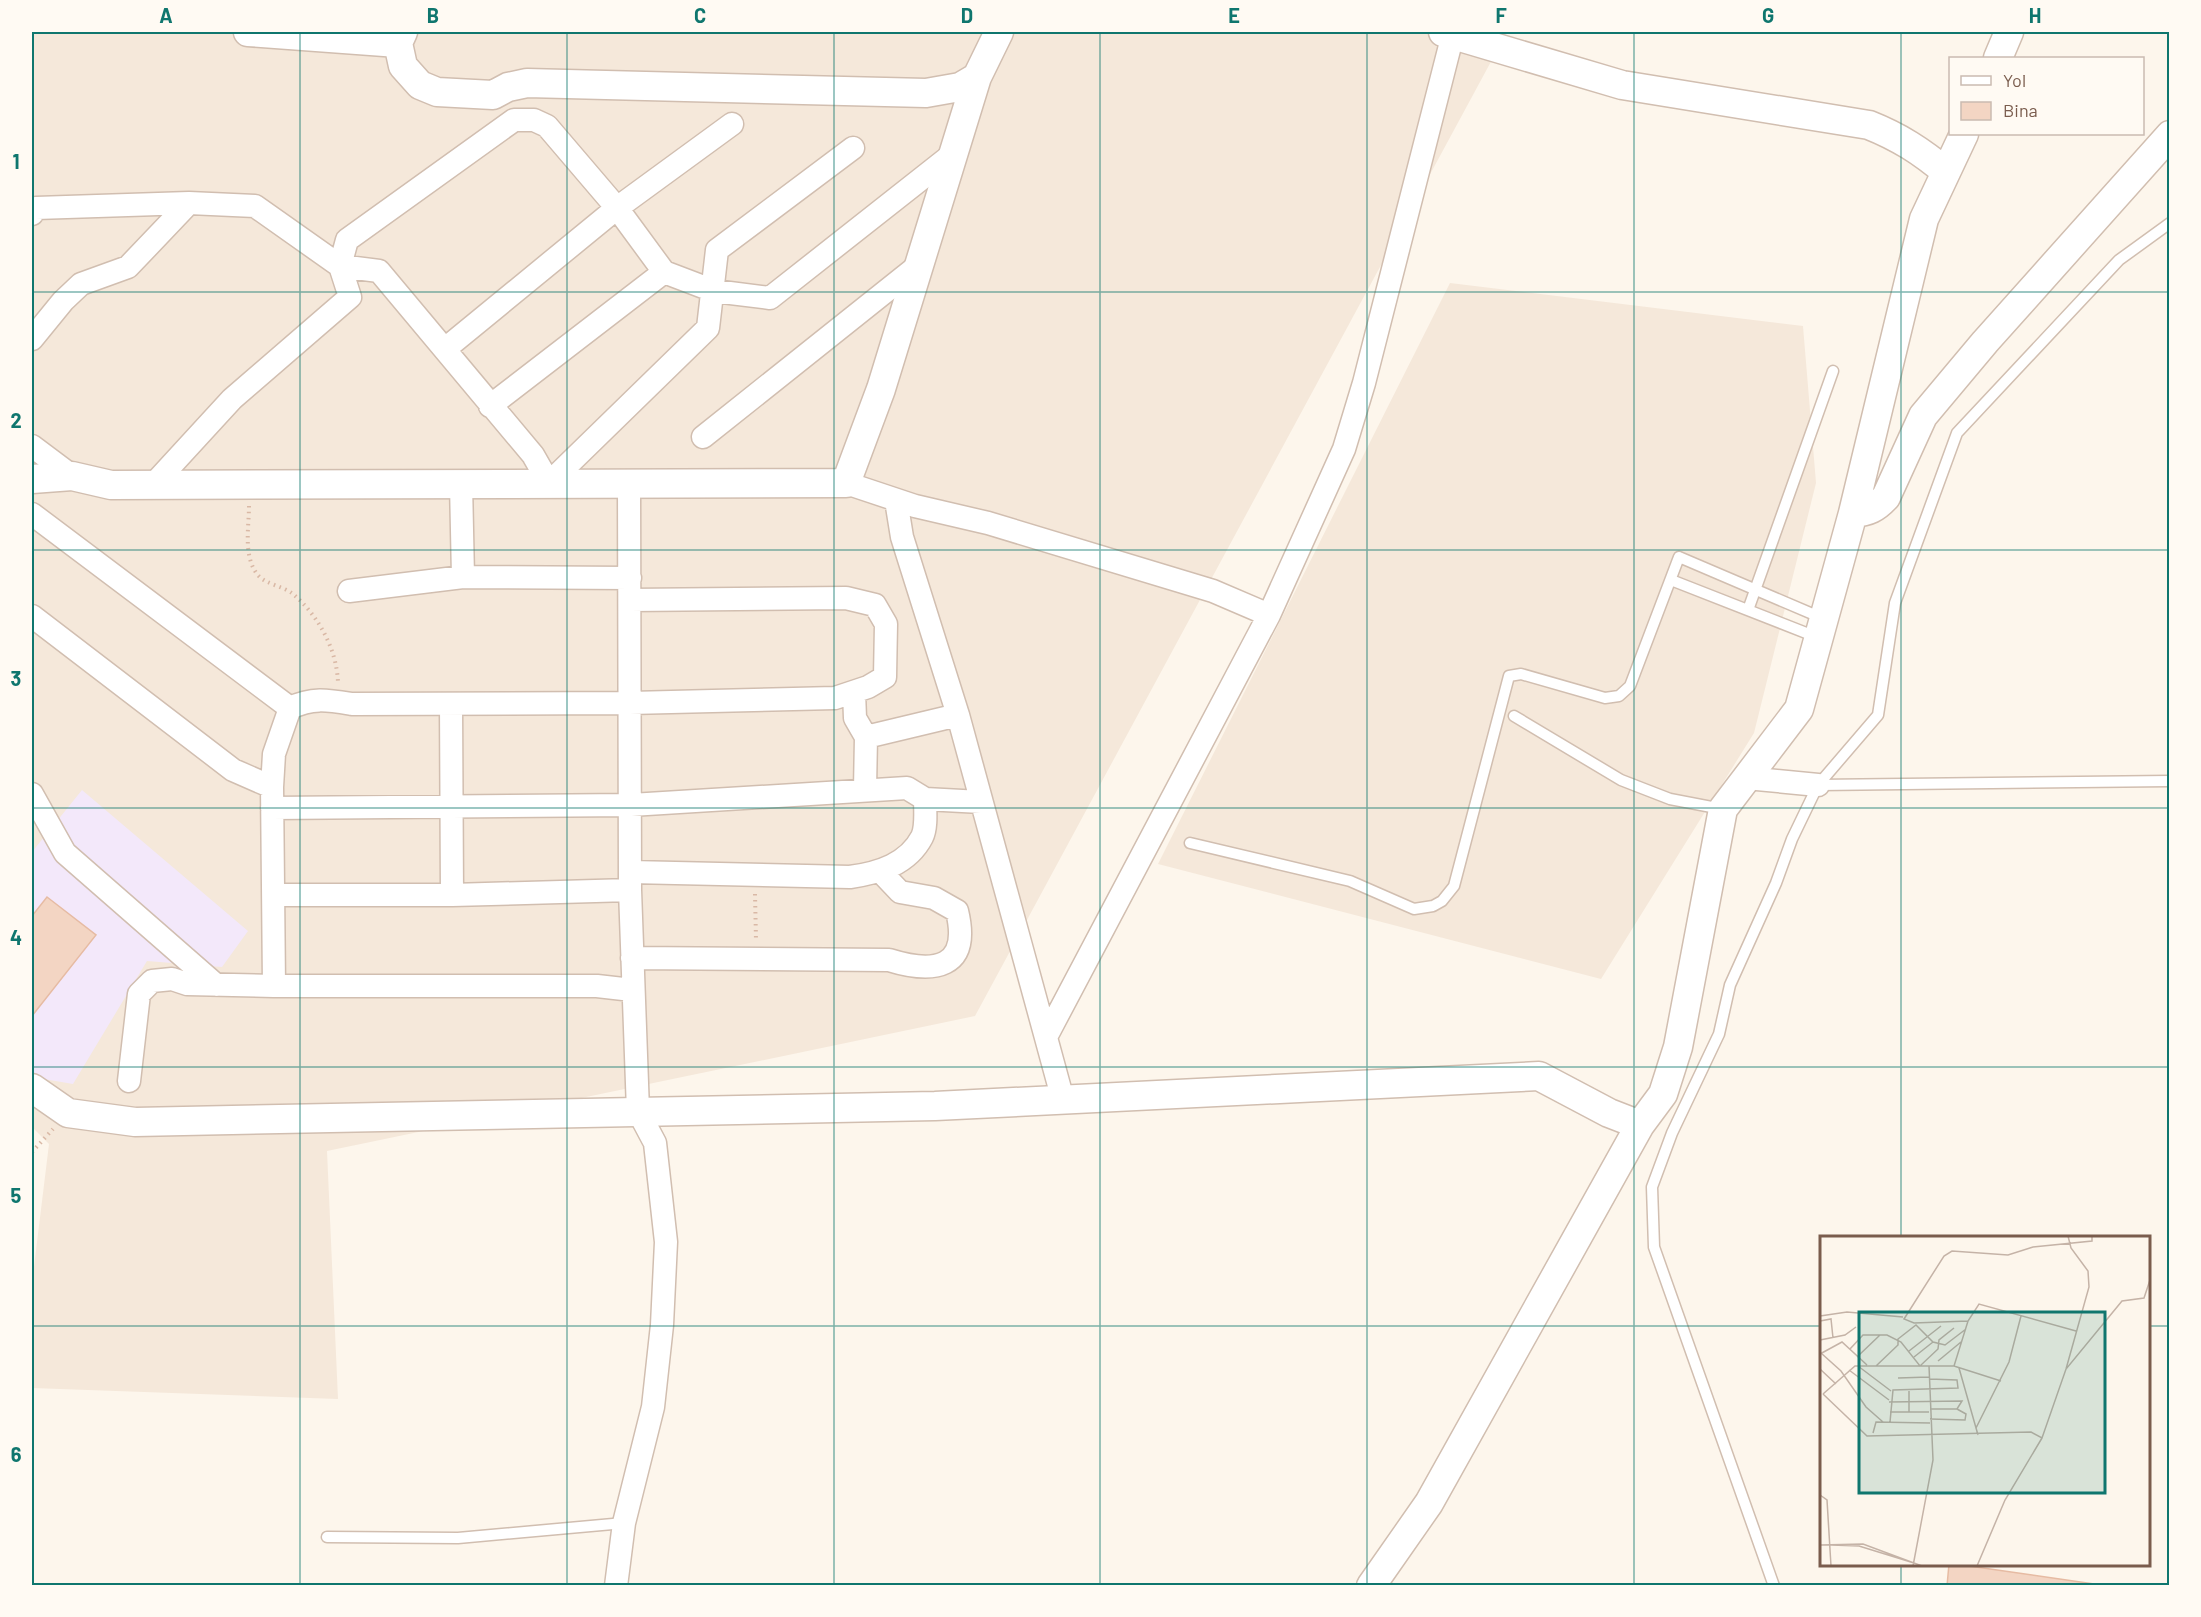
<svg xmlns="http://www.w3.org/2000/svg" width="2201" height="1617" viewBox="0 0 2201 1617" font-family="Barlow,sans-serif">
<style>
.residential{fill:#f5e8da}
.education{fill:#f3e8fa}
.building{fill:#f3d5c3;stroke:#e6bba3;stroke-width:1.5}
.lines{fill:none;stroke-linecap:round;stroke-linejoin:round}
.service-casing{stroke:#d1beb0;stroke-width:13}
.minor-casing{stroke:#d1beb0;stroke-width:25}
.tertiary-casing{stroke:#d1beb0;stroke-width:31}
.path{stroke:#d9b8a5;stroke-width:4;stroke-dasharray:1.5 4.5;stroke-linecap:butt}
.service{stroke:#fff;stroke-width:10}
.minor{stroke:#fff;stroke-width:22}
.tertiary{stroke:#fff;stroke-width:28}
.grid{fill:none;stroke:#0f766e;stroke-width:1.5;stroke-opacity:0.55}
.inset-road{fill:none;stroke:#c5b3a7;stroke-width:1.5}
.view{fill:#0f766e;fill-opacity:0.15;stroke:#0f766e;stroke-width:3}
.inset-edge{fill:none;stroke:#7a5c4d;stroke-width:3}
.neatline{fill:none;stroke:#0f766e;stroke-width:2}
.grid-label{font-size:20px;text-anchor:middle;font-weight:bold;fill:#0f766e}
</style>
<rect width="100%" height="100%" fill="#fdf6ec"/>
<path class="residential" d="M32,32H1507L975,1016L327,1151L338,1399L32,1388V1283L49,1144L32,1127Z
M1450,283L1803,326L1816,483L1754,733L1601,979L1158,864Z"/>
<path class="education" d="M82,790L248,931L222,967L147,961L73,1084L32,1077V852Z"/>
<path class="building" d="M47,897L96,935L32,1016V916Z
M1949,1564H1955L2108,1586H1947Z"/>
<g class="lines">
<defs>
<path id="service" d="M1671,580L1819,638
M1748,610L1833,371
M1514,716L1621,780L1670,799L1722,809
M1818,785L2170,781
M1190,843L1350,881L1414,909L1433,906L1442,901L1454,886L1509,676L1521,674L1605,698L1619,696L1630,686L1679,557L1822,618
M327,1537L458,1538L624,1523
M1774,1586L1654,1247L1652,1187L1672,1133L1719,1034L1730,985L1776,883L1792,839L1818,785L1878,715L1895,603L1957,433L2119,260L2170,223"/>
<path id="minor" d="M32,214L36,208L189,203L255,206L340,266L379,271L533,455L549,483L708,328L717,250L853,148
M32,339L63,301L81,284L128,267L189,203
M445,349L617,208L732,124
M490,406L664,272
M703,437L920,264
M32,446L72,476
M461,483L463,577
M846,483L915,506L988,523L1213,591L1269,615
M153,485L232,399L350,297L340,266L347,240L514,120H534L547,126L617,208L664,272L714,291L770,298L954,153
M896,500L902,537L958,715L1063,1100
M32,514L290,708
M349,591L463,577L630,578
M32,616L233,770L272,787
M854,692L855,718L866,737
M451,704L452,895
M1746,778L1818,785
M865,789L866,737L958,715
M32,794L65,853L216,985
M925,799L981,802
M272,808L631,805L907,788L925,799C925,809 927,827 922,837C908,864 879,873 850,877L631,872
M274,895H452L630,890
M632,958L889,960C934,974 971,969 957,911L934,898L900,892L881,872
M274,986L272,787L274,754L290,708C312,697 328,700 352,704L630,703L835,698L868,687L885,677L886,624L875,605L846,598L630,600
M1046,1037L1269,615L1344,449L1364,383L1453,34
M129,1081L139,994L152,981L172,979L187,984L274,986H597L632,990
M616,1586L624,1523L653,1407L662,1325L666,1242L655,1143L638,1111L630,890L629,482"/>
<path id="tertiary" d="M248,32L398,43
M403,32L398,43L403,66L420,85L437,92L493,95L508,87L527,83L926,93L960,87L977,77
M1443,32L1622,85L1869,125C1899,137 1921,151 1946,172
M1998,58L2009,32
M32,479L72,476L111,485L846,483L881,389L977,77L999,32
M1853,513L1924,219L1964,134
M32,1088L68,1113L135,1122L935,1106L1539,1076L1609,1113L1640,1125L1663,1094L1678,1047L1723,809L1799,709L1853,513C1868,512 1876,508 1886,497L1923,416L1985,342L2170,135
M1371,1586L1429,1503L1640,1125"/>
</defs>
<use href="#service" class="service-casing"/>
<use href="#minor" class="minor-casing"/>
<use href="#tertiary" class="tertiary-casing"/>
<path class="path" d="M249,506C249,527 243,555 257,574C264,584 283,586 293,594C319,616 337,650 338,683
M755,894L756,940
M32,1152L53,1129"/>
<use href="#service" class="service"/>
<use href="#minor" class="minor"/>
<use href="#tertiary" class="tertiary"/>
</g>
<path class="grid" d="M300,32V1586M567,32V1586M834,32V1586M1100,32V1586M1367,32V1586M1634,32V1586M1901,32V1238M32,292H2170M32,550H2170M32,808H2170M32,1067H2170M32,1326H1822M2148,1326H2170M1901,1564V1586"/>
<g transform="translate(1820 1236)">
<rect width="330" height="330" fill="#fdf6ec"/>
<path class="inset-road" d="M0,80L27,76L83,81M0,85L11,83L13,102M148,85L94,87L84,83L124,20L132,15L188,19L213,11L272,5V0M0,104L25,99L36,91M30,113L43,99H67L81,106L100,130L118,113L119,104L134,92M89,115L121,90M1,117L21,135L46,171L63,186M0,118L22,106L47,129M37,121L60,99M94,121L113,106M118,125L141,106M38,130L71,155M56,130L78,109V103L96,89L113,106L125,109L146,93M134,130L148,85L159,68L256,95M139,132L158,199M0,133L16,148M246,133L269,51L268,35L251,12L248,0M29,134L69,164M78,142L109,141M89,155V176M3,158L47,200L211,196L222,202L246,133L302,65L324,62L330,44M3,158L35,130H134L181,145M69,166L142,165L137,173H110M70,176H109M110,183L145,184L146,178L137,173M70,186L73,154L138,152L137,144L109,143M156,192L189,126L201,80M53,197L56,186L110,187M0,259L7,264L11,330M0,309L43,308L102,330M11,309L39,310L94,327M93,330L113,224L109,130M157,330L185,264L222,202"/>
<path class="view" d="M39,76H285V257H39Z"/>
<rect width="330" height="330" class="inset-edge"/>
</g>
<rect width="2201" height="1617" fill="none" stroke="#fffaf3" stroke-width="66"/>
<rect x="1949" y="57" width="195" height="78" fill="#fffaf3" stroke="#cabbb1" stroke-width="1.5"/>
<rect x="1961" y="76" width="30" height="9" fill="#ffffff" stroke="#cabbb1" stroke-width="1.5"/>
<text x="2003" y="87" font-size="18" fill="#7a5c4d">Yol</text>
<rect x="1961" y="102" width="30" height="18" fill="#f3d5c3" stroke="#cabbb1" stroke-width="1.5"/>
<text x="2003" y="117" font-size="18" fill="#7a5c4d">Bina</text>
<rect x="33" y="33" width="2135" height="1551" class="neatline"/>
<g class="grid-label">
<text x="166" y="23">A</text>
<text x="433" y="23">B</text>
<text x="700" y="23">C</text>
<text x="967" y="23">D</text>
<text x="1234" y="23">E</text>
<text x="1501" y="23">F</text>
<text x="1768" y="23">G</text>
<text x="2035" y="23">H</text>
<text x="16" y="169">1</text>
<text x="16" y="428">2</text>
<text x="16" y="686">3</text>
<text x="16" y="945">4</text>
<text x="16" y="1203">5</text>
<text x="16" y="1462">6</text>
</g>
</svg>
